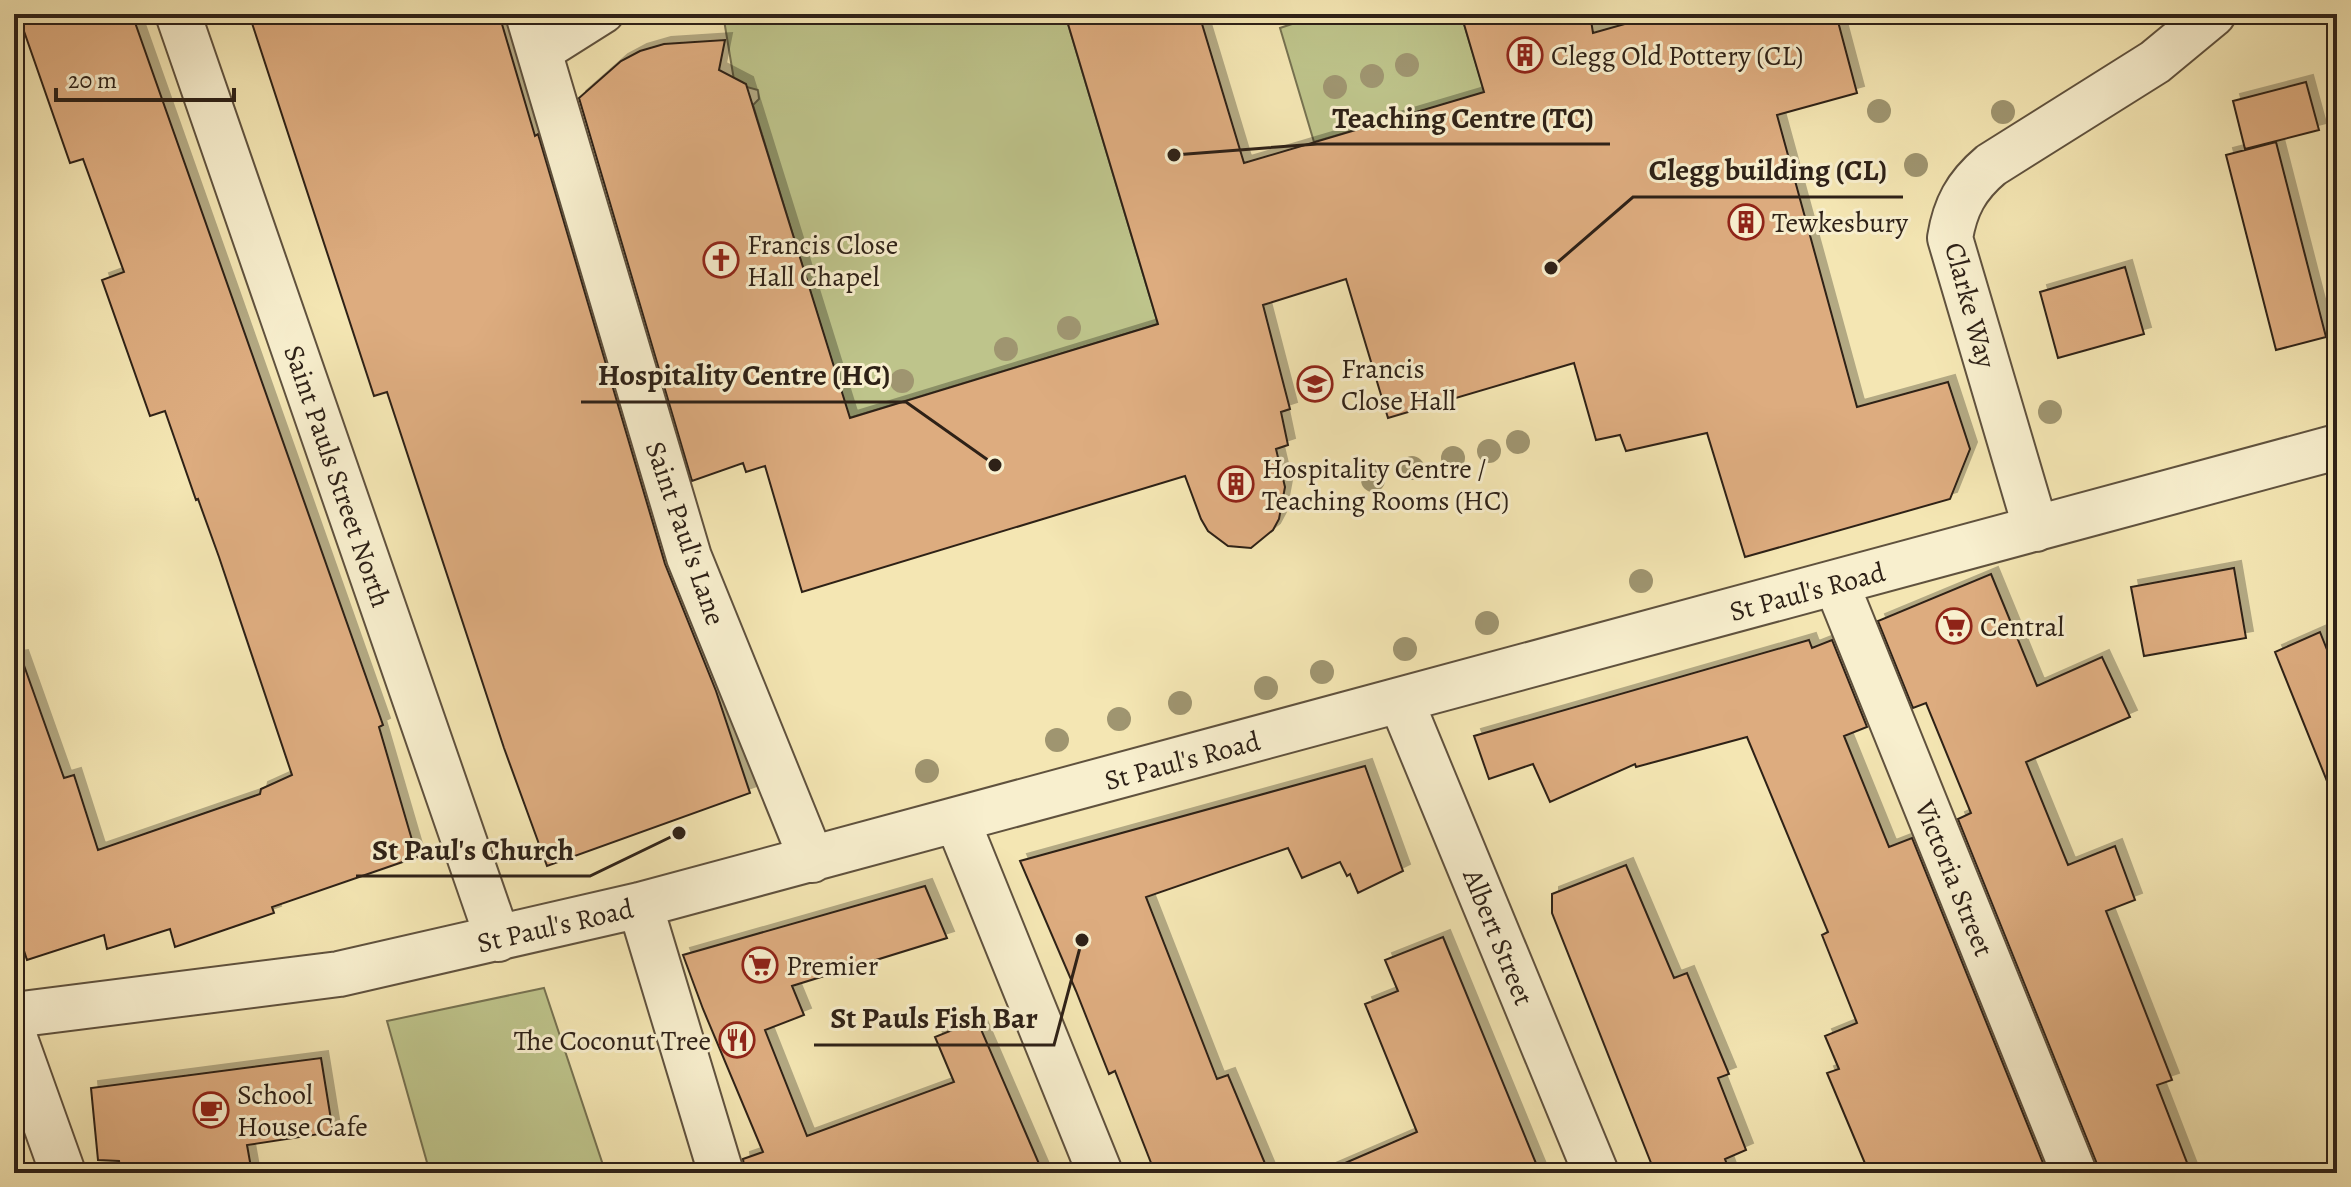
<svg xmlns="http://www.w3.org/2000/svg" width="2351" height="1187" viewBox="0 0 2351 1187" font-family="Alegreya,serif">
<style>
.green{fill:#bec48b;stroke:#767251;stroke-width:2}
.building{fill:#ddac7f;stroke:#2e2117;stroke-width:2;filter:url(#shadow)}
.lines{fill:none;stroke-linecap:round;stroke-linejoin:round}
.service-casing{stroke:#60523e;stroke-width:40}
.minor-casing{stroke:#60523e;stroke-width:48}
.service{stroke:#f8efce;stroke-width:36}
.minor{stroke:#f8efce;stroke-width:44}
.tree{fill:#9f9570}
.labels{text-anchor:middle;stroke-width:6;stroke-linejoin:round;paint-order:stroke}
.poi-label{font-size:28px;fill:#2e2117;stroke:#f8efce;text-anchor:start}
.street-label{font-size:28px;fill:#2e2117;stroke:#f8efce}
.leader{fill:none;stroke:#2e2117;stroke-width:3}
.callout-dot{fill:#2e2117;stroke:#f8efce;stroke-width:3}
.callout-label{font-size:30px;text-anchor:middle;font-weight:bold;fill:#2e2117;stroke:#f8efce;stroke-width:6;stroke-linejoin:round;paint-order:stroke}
</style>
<defs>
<filter id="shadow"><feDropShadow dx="7" dy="-7" stdDeviation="0" flood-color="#0004"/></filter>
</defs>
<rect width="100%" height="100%" fill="#f4e6b3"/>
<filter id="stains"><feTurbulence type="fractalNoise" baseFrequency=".0025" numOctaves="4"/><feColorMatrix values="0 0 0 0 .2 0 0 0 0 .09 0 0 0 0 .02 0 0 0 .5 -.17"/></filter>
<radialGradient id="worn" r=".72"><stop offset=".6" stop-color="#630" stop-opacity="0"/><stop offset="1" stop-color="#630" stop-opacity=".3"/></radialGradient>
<path class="green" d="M723,14H1065L1158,324L836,422L839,385L753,105L759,99L758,90L747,87L736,92Z
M1322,14H1366L1367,16L1384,14L1387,21L1412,14H1461L1494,124L1423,110L1314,142L1280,28Z
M544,988L602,1162L603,1173H430L387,1021Z"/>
<path class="building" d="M18,14H132L383,725L379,727L417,857L272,907L274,913L175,947L170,929L107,949L104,935L27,960L14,920V658L21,657L64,778L74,775L98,850L260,794L261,789L292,775L219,557L198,499L196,500L165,411L150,416L102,280L124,272L83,159L70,163Z
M249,14H499L535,136L538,134L665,564L716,691L750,793L547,866L504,748L387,392L374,396Z
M1065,14H1199L1244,163L1484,92L1461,14H1590L1593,33L1660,14H1836L1857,93L1777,115L1857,407L1948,382L1970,449L1950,499L1745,557L1707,433L1626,451L1620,435L1596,440L1574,363L1388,418L1346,279L1263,305L1290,409L1281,412L1288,445L1276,449L1285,487L1279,519L1273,530L1251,548L1228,546L1208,531L1201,519L1185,476L802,592L765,466L746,472L743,463L692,481L579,98L621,61L640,51L664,44L725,40L719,70L746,84L850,418L1158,324Z
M2306,82L2319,130L2245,149L2233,101Z
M2276,142L2326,337L2276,350L2226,155Z
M2125,267L2144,334L2058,358L2040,292Z
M2234,568L2246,638L2144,656L2131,587Z
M1991,574L2037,686L2102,657L2130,717L2026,762L2068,865L2115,846L2135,900L2106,911L2172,1080L2157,1085L2191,1173H2098L2097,1164L1958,819L1971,813L1926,703L1913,708L1878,621Z
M2320,632L2337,675V801H2335L2275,652Z
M1809,640L1812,648L1832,640L1867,727L1844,736L1889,847L1912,838L2047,1173H1869L1827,1073L1839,1069L1825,1036L1857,1023L1822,935L1828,932L1747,737L1636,767L1635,764L1550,802L1533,764L1489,779L1474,736Z
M1365,766L1403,871L1358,893L1350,874L1347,876L1340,862L1302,878L1288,848L1146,897L1217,1079L1228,1075L1269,1173H1155L1115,1071L1109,1074L1076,991L1020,861Z
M1626,865L1674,978L1687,973L1729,1074L1718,1078L1746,1150L1725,1159L1730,1173H1655L1552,913V894Z
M925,886L947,938L792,986L804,1015L765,1030L807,1136L954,1082L935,1037L977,1020L1043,1173H745L743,1159L763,1152L703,1009L683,955Z
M1443,937L1540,1173H1322L1417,1132L1365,1004L1398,991L1385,960Z
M321,1058L333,1132L247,1145L252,1173H121L119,1161L98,1160L91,1088Z"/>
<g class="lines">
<defs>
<path id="service" d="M540,55L605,14"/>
<path id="minor" d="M178,14L498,939
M528,14L689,557L812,860
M2036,529L1950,238C1955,207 1966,186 1991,165L2155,62L2213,14
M1836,583L2074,1173
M1401,701L1596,1173
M957,820L1100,1173
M640,905L721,1173
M14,1015L339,974L640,905L2337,447
M14,1036L63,1173"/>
</defs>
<use href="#service" class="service-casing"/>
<use href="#minor" class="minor-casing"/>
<use href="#service" class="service"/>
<use href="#minor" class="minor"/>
</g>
<g class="tree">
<circle cx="1407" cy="65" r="12"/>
<circle cx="1372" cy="76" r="12"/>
<circle cx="1335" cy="87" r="12"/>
<circle cx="1879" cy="111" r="12"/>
<circle cx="2003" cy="112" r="12"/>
<circle cx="1916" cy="165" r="12"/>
<circle cx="1069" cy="328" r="12"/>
<circle cx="1006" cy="349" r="12"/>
<circle cx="902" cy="381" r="12"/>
<circle cx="2050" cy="412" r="12"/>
<circle cx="1518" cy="442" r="12"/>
<circle cx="1489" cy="451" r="12"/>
<circle cx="1453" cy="458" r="12"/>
<circle cx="1412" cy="468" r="12"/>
<circle cx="1373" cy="480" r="12"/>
<circle cx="1641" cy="581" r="12"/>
<circle cx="1487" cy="623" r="12"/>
<circle cx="1405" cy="649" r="12"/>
<circle cx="1322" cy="672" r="12"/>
<circle cx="1266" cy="688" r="12"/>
<circle cx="1180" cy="703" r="12"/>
<circle cx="1119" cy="719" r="12"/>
<circle cx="1057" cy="740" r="12"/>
<circle cx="927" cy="771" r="12"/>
</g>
<defs>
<symbol id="building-ring" viewBox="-11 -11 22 22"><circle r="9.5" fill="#f8efce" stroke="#8f2418" stroke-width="1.5"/><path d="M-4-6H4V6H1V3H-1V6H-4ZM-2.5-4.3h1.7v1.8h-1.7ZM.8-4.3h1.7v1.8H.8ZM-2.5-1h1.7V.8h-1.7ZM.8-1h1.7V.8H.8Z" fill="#8f2418"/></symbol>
<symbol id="church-ring" viewBox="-11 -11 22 22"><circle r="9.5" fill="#f8efce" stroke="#8f2418" stroke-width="1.5"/><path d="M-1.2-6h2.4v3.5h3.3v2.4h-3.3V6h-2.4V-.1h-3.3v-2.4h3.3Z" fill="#8f2418"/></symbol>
<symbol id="university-ring" viewBox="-11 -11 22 22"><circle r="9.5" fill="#f8efce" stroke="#8f2418" stroke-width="1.5"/><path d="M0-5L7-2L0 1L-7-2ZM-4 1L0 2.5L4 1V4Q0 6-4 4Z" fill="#8f2418"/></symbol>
<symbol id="supermarket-ring" viewBox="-11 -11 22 22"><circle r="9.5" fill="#f8efce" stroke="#8f2418" stroke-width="1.5"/><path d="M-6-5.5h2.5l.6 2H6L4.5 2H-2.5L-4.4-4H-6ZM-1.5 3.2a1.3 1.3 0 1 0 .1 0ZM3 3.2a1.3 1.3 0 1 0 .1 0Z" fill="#8f2418"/></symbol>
<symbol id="restaurant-ring" viewBox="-11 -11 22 22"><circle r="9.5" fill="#f8efce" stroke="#8f2418" stroke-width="1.5"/><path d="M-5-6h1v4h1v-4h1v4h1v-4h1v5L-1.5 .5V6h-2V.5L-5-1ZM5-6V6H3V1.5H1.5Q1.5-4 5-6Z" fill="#8f2418"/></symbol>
<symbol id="cafe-ring" viewBox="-11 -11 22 22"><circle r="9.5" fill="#f8efce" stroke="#8f2418" stroke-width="1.5"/><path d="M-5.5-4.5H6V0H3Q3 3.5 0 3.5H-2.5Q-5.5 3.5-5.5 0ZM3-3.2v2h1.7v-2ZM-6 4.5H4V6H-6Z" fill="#8f2418"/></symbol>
</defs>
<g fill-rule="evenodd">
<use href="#building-ring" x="1505" y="35" width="40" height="40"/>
<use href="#building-ring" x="1726" y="202" width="40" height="40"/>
<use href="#church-ring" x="701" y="240" width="40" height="40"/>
<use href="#university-ring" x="1295" y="364" width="40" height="40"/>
<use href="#building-ring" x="1216" y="464" width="40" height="40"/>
<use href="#supermarket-ring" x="1934" y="606" width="40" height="40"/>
<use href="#supermarket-ring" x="740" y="945" width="40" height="40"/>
<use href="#restaurant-ring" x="717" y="1020" width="40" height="40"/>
<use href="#cafe-ring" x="191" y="1090" width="40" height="40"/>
</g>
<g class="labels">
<g class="poi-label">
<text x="1551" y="65">Clegg Old Pottery (CL)</text>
<text x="1772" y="232">Tewkesbury</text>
<text x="747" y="254">Francis Close<tspan x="747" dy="32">Hall Chapel</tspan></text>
<text x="1341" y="378">Francis<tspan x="1341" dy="32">Close Hall</tspan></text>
<text x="1262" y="478">Hospitality Centre /<tspan x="1262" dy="32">Teaching Rooms (HC)</tspan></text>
<text x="1980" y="636">Central</text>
<text x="786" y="975">Premier</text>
<text x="711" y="1050" text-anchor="end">The Coconut Tree</text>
<text x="237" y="1104">School<tspan x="237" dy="32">House Cafe</tspan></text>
</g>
<g class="street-label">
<text transform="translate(1971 305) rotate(75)" y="10">Clarke Way</text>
<text transform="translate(338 476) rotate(71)" y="10">Saint Pauls Street North</text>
<text transform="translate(686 533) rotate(71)" y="10">Saint Paul's Lane</text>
<text transform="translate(1807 591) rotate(-15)" y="10">St Paul's Road</text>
<text transform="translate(1182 760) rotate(-15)" y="10">St Paul's Road</text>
<text transform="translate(1955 878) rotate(68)" y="10">Victoria Street</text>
<text transform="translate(555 925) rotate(-13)" y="10">St Paul's Road</text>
<text transform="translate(1499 937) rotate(68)" y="10">Albert Street</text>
</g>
</g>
<path class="leader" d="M1174 155L1317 144H1610M1551 268L1633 197H1903M995 465L906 402H581M679 833L590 876H356M1082 940L1054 1045H814"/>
<g class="callout-dot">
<circle cx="1174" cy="155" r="8"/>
<circle cx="1551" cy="268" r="8"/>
<circle cx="995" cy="465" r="8"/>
<circle cx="679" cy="833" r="8"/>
<circle cx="1082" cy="940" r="8"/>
</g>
<g class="callout-label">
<text x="1463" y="128">Teaching Centre (TC)</text>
<text x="1768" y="180">Clegg building (CL)</text>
<text x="744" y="385">Hospitality Centre (HC)</text>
<text x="473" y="860">St Paul's Church</text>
<text x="934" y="1028">St Pauls Fish Bar</text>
</g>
<rect width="2351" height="1187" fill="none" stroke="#f4e6b3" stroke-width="48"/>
<rect x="16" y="16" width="2319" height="1155" fill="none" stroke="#2e2117" stroke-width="4"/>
<rect x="24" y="24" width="2303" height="1139" fill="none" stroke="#2e2117" stroke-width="2"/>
<path d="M56 88v12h178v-12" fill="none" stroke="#2e2117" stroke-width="4"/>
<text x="68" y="88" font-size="24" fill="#2e2117" stroke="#f8efce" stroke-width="6" paint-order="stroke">20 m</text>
<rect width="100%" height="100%" filter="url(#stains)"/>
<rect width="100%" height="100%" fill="url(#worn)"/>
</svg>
